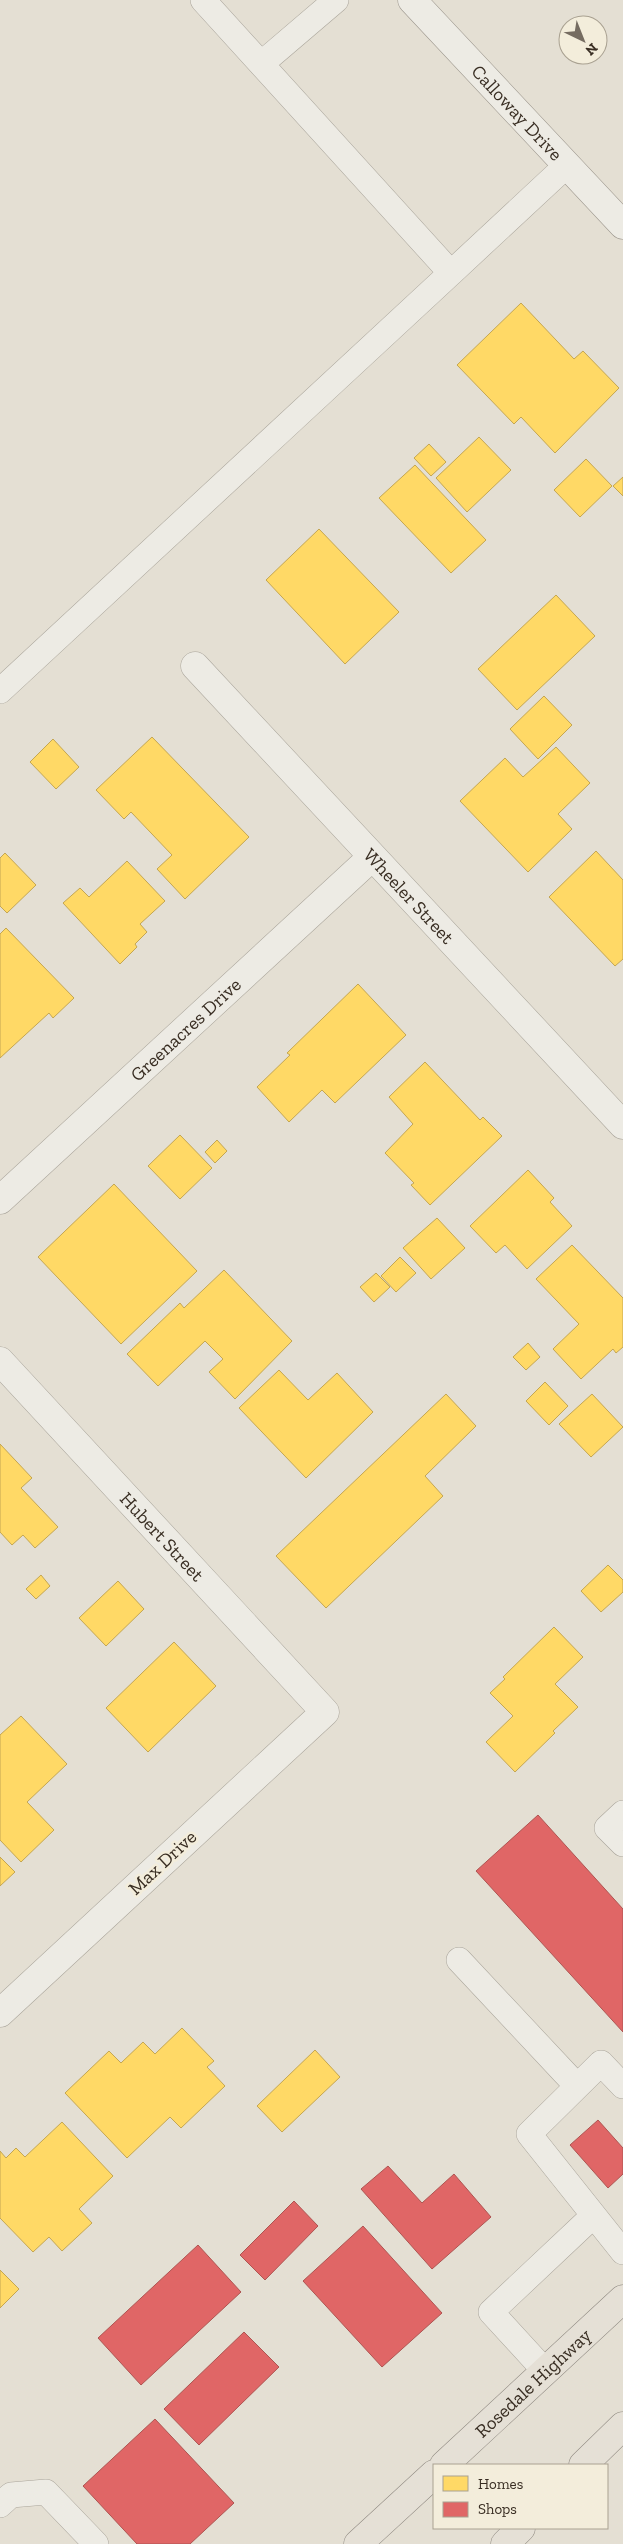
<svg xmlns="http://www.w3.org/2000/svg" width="623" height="2544" viewBox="0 0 623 2544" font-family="'Zilla Slab',serif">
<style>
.homes{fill:#ffd966;stroke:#c4a652}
.shops{fill:#e06666;stroke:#ae5552}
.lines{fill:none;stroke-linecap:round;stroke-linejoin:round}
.lane-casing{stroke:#aaa59b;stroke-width:26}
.street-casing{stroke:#aaa59b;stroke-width:29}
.secondary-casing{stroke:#9a948b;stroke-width:29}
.primary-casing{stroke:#908a82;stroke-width:29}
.lane{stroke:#edebe4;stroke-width:25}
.street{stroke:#edebe4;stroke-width:28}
.secondary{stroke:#edebe4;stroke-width:28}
.primary{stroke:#e5e0d6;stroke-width:28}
.labels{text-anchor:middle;stroke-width:5;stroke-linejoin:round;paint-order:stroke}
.street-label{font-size:19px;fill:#392e23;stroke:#f3eddb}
</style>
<rect width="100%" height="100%" fill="#e4dfd3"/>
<path class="homes" d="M521,303L574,359L583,351L619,388L555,453L521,417L514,424L457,365Z
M479,437L511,470L467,512L436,478Z
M429,444L446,462L431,476L414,458Z
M586,459L612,486L580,517L554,490Z
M415,465L486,540L451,573L379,498Z
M623,477V496L613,486Z
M319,529L399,612L345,664L266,580Z
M556,595L595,636L517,710L478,669Z
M544,696L572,725L538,759L510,729Z
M152,737L249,837L185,899L157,869L172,855L131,812L124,819L96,790Z
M53,739L79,767L56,789L30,762Z
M556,747L590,783L558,814L572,829L528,872L460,801L505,758L523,777Z
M596,851L623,880V959L615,966L549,897Z
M5,853L36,885L7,913L0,906V858Z
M127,861L165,901L140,924L147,932L135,944L137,947L120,964L63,903L80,888L89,897Z
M6,928L74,998L53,1018L49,1013L0,1058V934Z
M358,984L406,1035L335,1103L322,1090L289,1122L257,1087L290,1055L287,1053Z
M425,1062L480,1120L483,1117L502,1136L430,1205L411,1185L414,1183L385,1153L413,1124L389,1097Z
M180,1135L212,1168L180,1199L148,1166Z
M217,1140L227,1151L215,1163L205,1152Z
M528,1170L554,1198L550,1202L572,1226L527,1269L505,1245L496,1253L470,1226Z
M114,1184L197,1271L121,1344L38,1257Z
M437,1218L465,1248L431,1279L403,1248Z
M572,1245L623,1298V1347L616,1353L613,1349L581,1379L553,1349L579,1324L536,1279Z
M400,1257L416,1273L396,1292L381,1276Z
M224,1270L292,1341L235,1399L209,1372L223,1359L205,1341L158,1386L127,1354L180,1303L184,1308Z
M376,1273L390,1287L374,1302L360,1287Z
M528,1343L540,1357L526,1370L513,1357Z
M279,1370L308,1400L337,1373L373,1412L306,1478L239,1408Z
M545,1382L568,1406L549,1425L526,1401Z
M446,1394L476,1426L425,1476L443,1496L326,1608L276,1556Z
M592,1394L623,1427L591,1457L559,1424Z
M0,1444L32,1478L21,1488L58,1527L35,1548L23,1535L12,1545L0,1532Z
M608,1565L623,1580V1592L601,1612L581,1591Z
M41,1575L50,1586L36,1599L26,1589Z
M118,1581L144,1609L106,1646L79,1618Z
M554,1627L583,1657L555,1684L578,1707L553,1731L555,1733L515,1772L486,1742L513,1716L490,1693L505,1679L503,1677Z
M174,1642L216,1686L148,1752L106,1708Z
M21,1716L67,1764L27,1802L54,1830L21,1862L0,1840V1735Z
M0,1857L15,1872L0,1886Z
M182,2028L214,2061L207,2067L225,2086L181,2128L170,2117L127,2158L65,2093L109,2051L121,2063L143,2042L155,2054Z
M315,2050L340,2077L282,2132L257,2106Z
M62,2122L113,2176L79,2209L92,2223L62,2251L49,2237L33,2252L0,2218V2151L6,2158L16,2148L25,2157Z
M0,2270L19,2289L0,2308Z"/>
<path class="shops" d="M538,1815L623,1909V2032L476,1871Z
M598,2120L623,2148V2174L608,2188L570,2145Z
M388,2166L422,2203L454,2174L491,2217L432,2269L361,2189Z
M294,2201L318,2226L265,2280L240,2255Z
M363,2226L442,2313L382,2367L303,2281Z
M198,2245L241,2292L141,2385L98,2338Z
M244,2332L279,2367L199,2445L164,2409Z
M155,2419L234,2503L190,2544H137L83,2486Z"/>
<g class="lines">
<defs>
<path id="lane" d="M203,0L451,273L567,165
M261,64L336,0
M0,691L451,273
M623,1813L607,1828L623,1844
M459,1960L577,2086
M623,2086L601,2063L529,2134L623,2252
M545,2371L491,2312L593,2216
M0,2505L11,2495L46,2492L96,2544"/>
<g id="street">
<path id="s1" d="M195,666L623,1125"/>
<path id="s2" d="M0,1200L372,857"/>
<path id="s3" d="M0,1361L325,1712L0,2013"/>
</g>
<g id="secondary">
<path id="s4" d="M412,0L623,225"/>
</g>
<g id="primary">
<path id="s5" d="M444,2465L623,2299"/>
<path d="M583,2465L623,2426"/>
<path d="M358,2544L434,2474"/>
<path d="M505,2544L521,2528"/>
</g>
</defs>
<use href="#lane" class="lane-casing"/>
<use href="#street" class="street-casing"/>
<use href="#secondary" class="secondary-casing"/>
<use href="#primary" class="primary-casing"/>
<use href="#lane" class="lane"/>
<use href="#street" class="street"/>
<use href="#secondary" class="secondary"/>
<use href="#primary" class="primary"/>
</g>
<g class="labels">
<g class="street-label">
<text dy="7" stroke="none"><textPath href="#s4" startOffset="154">Calloway Drive</textPath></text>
<text dy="7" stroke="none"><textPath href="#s1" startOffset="314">Wheeler Street</textPath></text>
<text dy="7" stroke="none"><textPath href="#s2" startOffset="252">Greenacres Drive</textPath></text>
<text dy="7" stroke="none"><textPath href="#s3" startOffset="239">Hubert Street</textPath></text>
<text transform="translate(162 1862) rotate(-43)" y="7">Max Drive</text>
<text dy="7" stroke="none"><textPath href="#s5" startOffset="121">Rosedale Highway</textPath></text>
</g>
</g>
<rect x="433" y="2464" width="175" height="65" fill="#f3eddb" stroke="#a9a191"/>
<rect x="443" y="2476" width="25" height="15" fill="#ffd966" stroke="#a9a191"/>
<text x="478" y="2489" font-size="15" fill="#392e23">Homes</text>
<rect x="443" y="2502" width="25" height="15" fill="#e06666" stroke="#a9a191"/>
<text x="478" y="2514" font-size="15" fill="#392e23">Shops</text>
<g transform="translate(583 40) rotate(137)"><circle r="24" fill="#f3eddb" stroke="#a9a191"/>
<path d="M0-4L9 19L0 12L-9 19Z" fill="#756c61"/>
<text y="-8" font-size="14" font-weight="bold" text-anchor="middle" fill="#392e23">N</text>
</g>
</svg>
